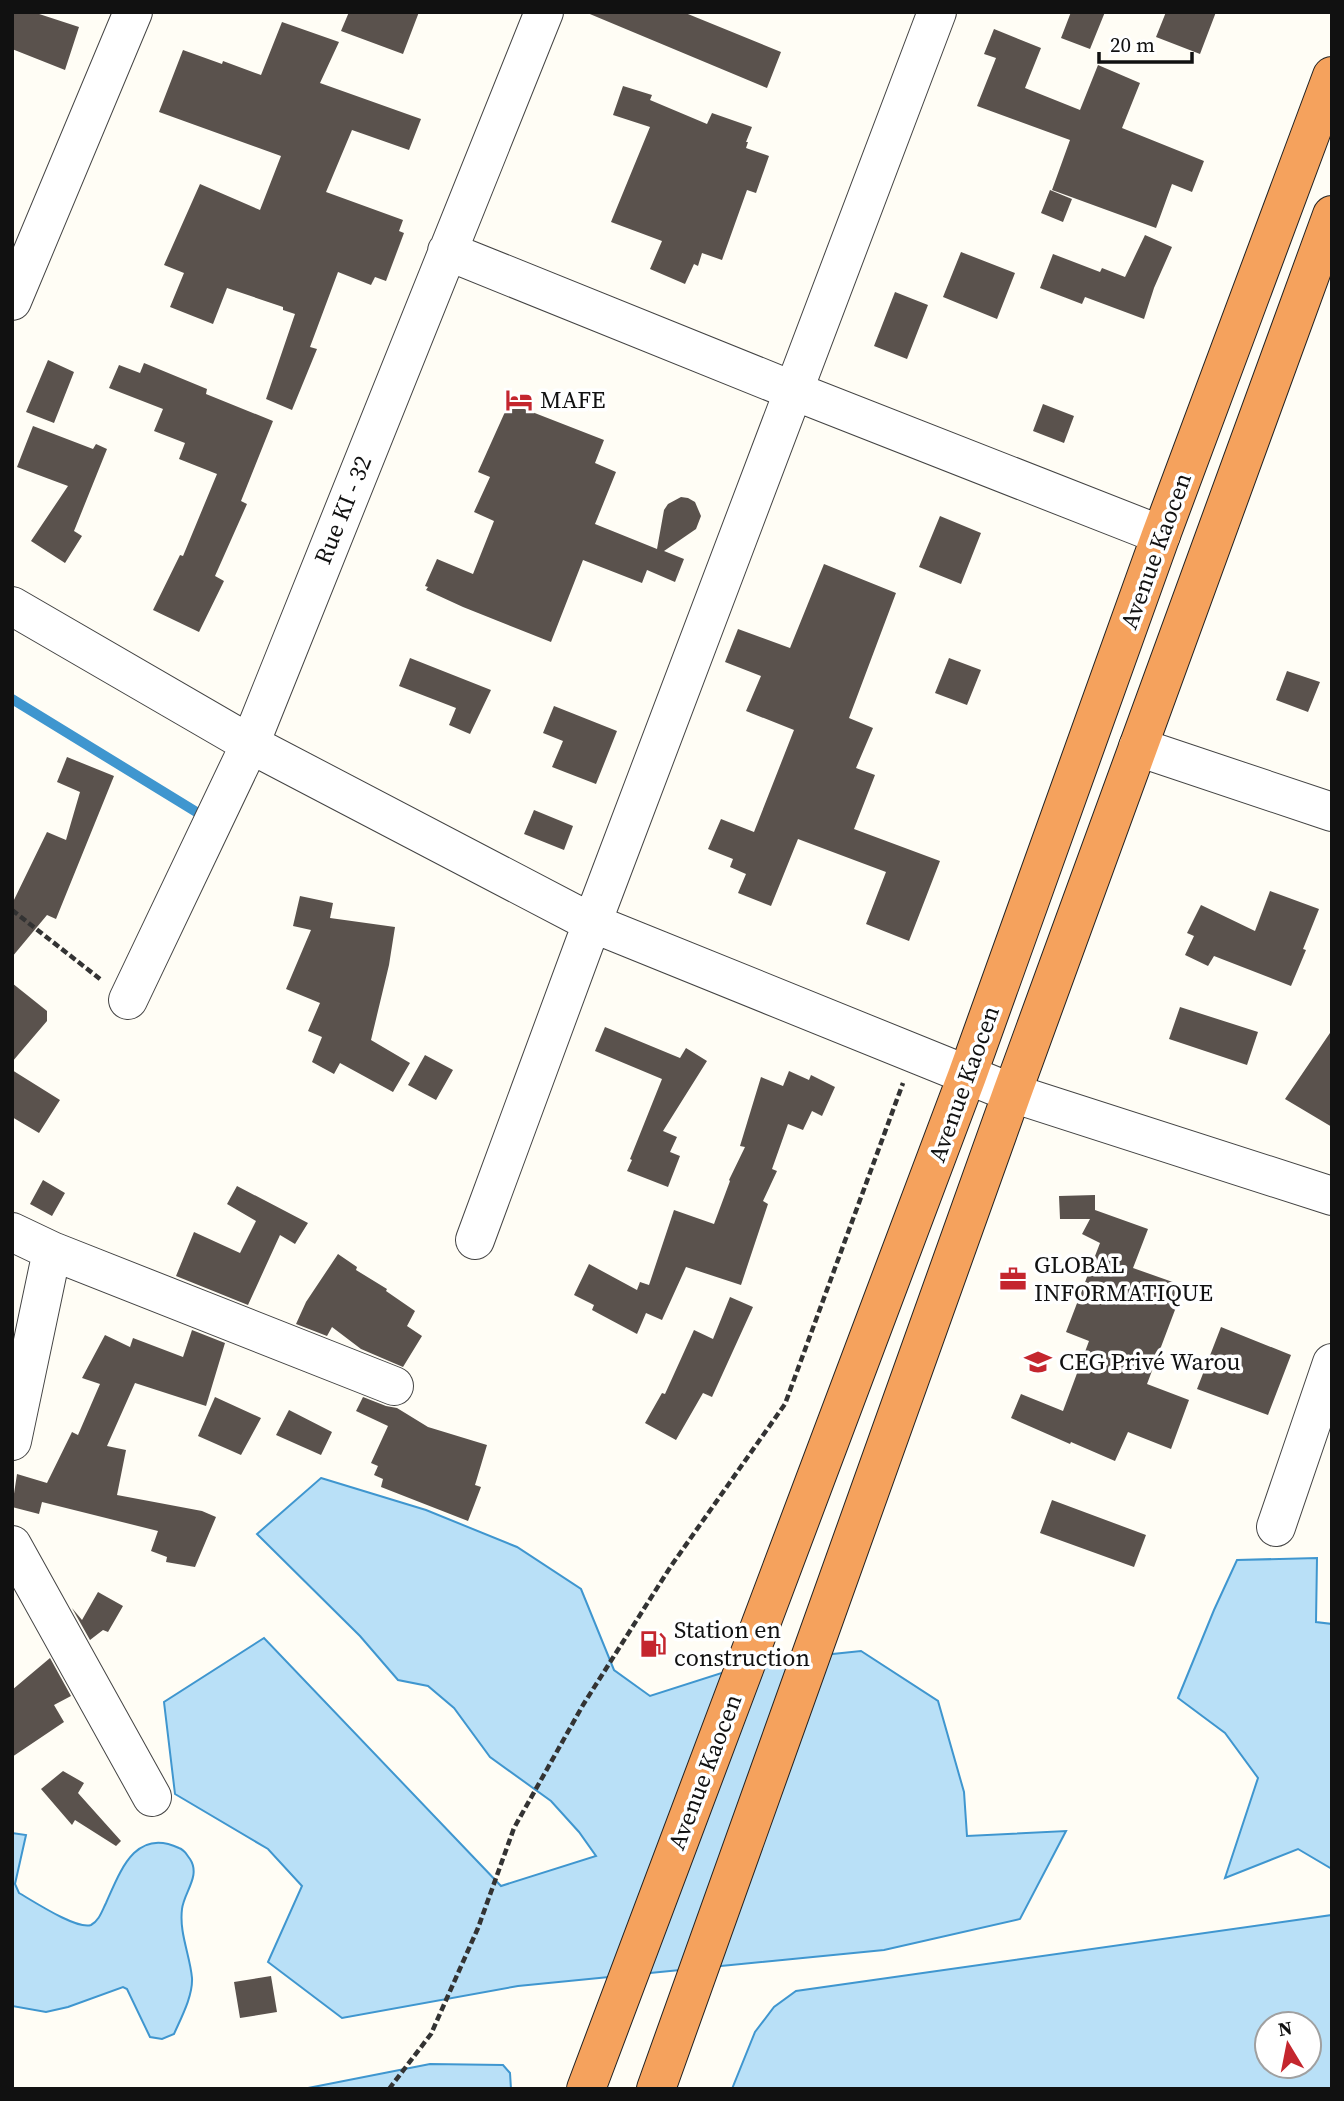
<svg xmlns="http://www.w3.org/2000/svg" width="1344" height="2101" viewBox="0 0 1344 2101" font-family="'Source Serif 4',serif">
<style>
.water{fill:#b9e0f7;stroke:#3f96cf;stroke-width:2;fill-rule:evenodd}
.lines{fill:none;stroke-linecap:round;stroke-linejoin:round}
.stream{stroke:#3f96cf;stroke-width:10}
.building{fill:#5a524d}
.minor-casing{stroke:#444;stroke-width:40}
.highway-casing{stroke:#222;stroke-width:40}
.path{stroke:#333;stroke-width:4.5;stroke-dasharray:7 3.5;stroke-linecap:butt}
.minor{stroke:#fff;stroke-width:38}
.highway{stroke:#f5a25d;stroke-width:38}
.labels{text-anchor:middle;stroke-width:7;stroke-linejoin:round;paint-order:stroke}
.poi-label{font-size:24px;fill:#111;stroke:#fff;text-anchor:start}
.street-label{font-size:24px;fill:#111;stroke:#fff}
</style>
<rect width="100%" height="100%" fill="#fffdf5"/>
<path class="water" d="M321,1478L426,1510L517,1547L581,1589L614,1670L650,1696L756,1662L861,1651L938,1701L964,1792L967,1836L1066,1831L1020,1919L884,1950L518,1986L342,2018L268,1962L302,1886L268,1849L175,1794L164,1702L264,1638L501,1886L596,1856L579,1832L551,1801L490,1757L454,1708L428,1686L398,1680L360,1636L257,1534Z
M1317,1558L1316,1622L1332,1624V1869L1298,1849L1225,1878L1258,1778L1225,1733L1178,1698L1214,1610L1237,1560Z
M12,1833L26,1835L15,1884L19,1893C33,1901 77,1930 91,1925C99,1921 102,1911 106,1903C120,1872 135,1827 179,1848C185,1850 186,1854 190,1859C201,1876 184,1892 182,1909C179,1933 190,1955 192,1978C193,1996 181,2018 174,2034L162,2039L150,2037L127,1989L123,1987L68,2007L46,2012L12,2006Z
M1332,1915V2089H732L755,2032L774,2007L796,1991ZM1309,2024V2066H1267V2024Z
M430,2064L503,2065L510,2073L511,2089H303Z"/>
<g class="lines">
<path class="stream" d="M12,699L198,813"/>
</g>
<path class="building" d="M12,12H33L79,27L65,70L12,49Z
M349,12H419L403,54L341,31Z
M585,12H683L781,52L767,88Z
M1071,12H1105L1090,49L1061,38Z
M1166,12H1216L1200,54L1156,37Z
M282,22L339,42L320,83L421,119L409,150L352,130L326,192L403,220L399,231L404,233L386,281L375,277L371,285L338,272L310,347L317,349L292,410L266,399L295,314L283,310V307L227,288L213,324L170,307L184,273L164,265L200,184L260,210L281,156L159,112L183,50L222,64L223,61L261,75Z
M994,29L1041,48L1025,88L1080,110L1098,65L1140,83L1122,128L1204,161L1192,192L1172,184L1156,228L1052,190L1070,140L977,106L996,58L984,54Z
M623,86L652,95L650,100L707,124L712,113L752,127L746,142H748L746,148L769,156L756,193L747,190L722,260L702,253L698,266L694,264L685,284L650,269L662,241L611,222L650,127L613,115Z
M1050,190L1072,199L1063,222L1041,213Z
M1145,235L1172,247L1154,288L1144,319L1085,297L1082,304L1040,288L1053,254L1100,272L1102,268L1125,277Z
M961,252L1015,273L997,319L943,297Z
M895,292L928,305L907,359L874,346Z
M48,360L74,372L54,423L26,412Z
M144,363L207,389L206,394L273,421L241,501L247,504L215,576L224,581L199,632L153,610L180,555L183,556L217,474L179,459L185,443L154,431L163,409L109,388L119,365L140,373Z
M509,403L604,440L595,463L616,472L595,524L657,549L664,510L668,504L681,497L688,498L695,502L701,516L696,529L664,551L684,559L675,582L647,570L642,583L583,560L551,642L463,607L426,590L428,587L425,586L437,559L473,574L494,521L474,512L490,477L478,472Z
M1043,404L1074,416L1064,443L1033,431Z
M33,426L93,449L96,444L107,449L74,531L82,536L65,563L31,541L68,486L17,467Z
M940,516L981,533L961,584L919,567Z
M824,564L896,593L849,718L873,728L856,768L875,775L854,829L940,861L909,941L866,924L886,872L798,839L771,906L738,893L746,874L730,867L733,859L708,849L721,819L754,832L794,730L746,711L761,676L725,662L738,629L790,648Z
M410,658L491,690L470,734L449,725L456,708L399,686Z
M949,658L981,670L967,705L935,693Z
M1287,671L1320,682L1308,712L1276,700Z
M554,706L617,731L596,784L552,767L563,741L543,733Z
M67,757L114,776L56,919L47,915L12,957V904L47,832L66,840L80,792L57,782Z
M534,810L573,826L564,850L524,834Z
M1270,891L1319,909L1303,949L1306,950L1291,986L1214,956L1208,966L1185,955L1194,936L1187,933L1201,905L1255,931Z
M300,896L333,903L330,918L395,927L389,965L371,1040L410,1063L393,1092L340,1063L334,1074L312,1062L322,1037L308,1031L320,1003L286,989L311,930L293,926Z
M12,983L47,1011V1021L12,1062Z
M1180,1007L1258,1032L1247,1065L1169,1039Z
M605,1027L680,1058L686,1048L707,1061L663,1131L677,1137L670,1152L680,1156L668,1187L627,1171L632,1160L630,1159L662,1079L595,1051Z
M1332,1030V1127L1285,1099Z
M425,1055L453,1070L436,1100L408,1085Z
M12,1070L60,1100L39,1133L12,1117Z
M789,1071L809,1080L811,1075L835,1087L822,1116L812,1111L803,1130L788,1124L772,1169L777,1171L763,1201L768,1204L741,1285L686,1267L662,1320L646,1313L637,1334L592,1310L594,1305L574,1295L589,1264L637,1290L640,1282L649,1285L674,1210L714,1224L730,1181L729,1180L745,1147L740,1146L761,1077L783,1086Z
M43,1180L65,1193L52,1216L30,1204Z
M237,1186L308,1223L295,1244L280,1235L248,1305L176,1276L194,1232L240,1253L256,1221L227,1204Z
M1095,1195V1210L1148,1229L1133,1268L1184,1286L1147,1384L1189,1400L1171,1449L1128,1432L1115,1461L1071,1442L1070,1444L1011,1418L1021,1394L1063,1411L1089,1341L1066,1332L1100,1243L1082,1234L1090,1219H1060L1059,1196Z
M338,1254L357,1267L356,1270L387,1289L386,1291L415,1311L407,1326L422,1336L403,1367L361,1349L332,1327L327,1336L296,1324L306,1302Z
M730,1297L753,1307L712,1397L703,1393L676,1440L645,1423L662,1393L665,1394L694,1330L713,1339Z
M1221,1327L1291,1355L1268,1415L1197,1389Z
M192,1330L225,1343L206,1406L135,1383L107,1446L126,1450L117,1495L202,1511L216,1517L195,1567L166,1562L167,1557L151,1551L158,1531L42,1502L39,1514L12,1507L17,1474L47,1483L46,1485L72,1432L78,1435L100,1384L82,1378L105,1335L130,1347L133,1338L183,1357Z
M215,1397L261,1418L241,1455L198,1436Z
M363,1397L386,1406L397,1408L428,1427L487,1445L475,1485L481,1487L468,1521L381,1487L383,1479L374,1475L378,1466L371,1463L388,1426L356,1411Z
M289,1410L332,1432L321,1455L276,1435Z
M1052,1500L1146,1535L1134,1567L1040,1533Z
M98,1592L123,1606L108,1632L103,1630L90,1640L72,1608L82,1620Z
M50,1658L71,1696L54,1705L64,1722L12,1757V1690Z
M63,1771L84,1783L78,1793L121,1841L116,1846L75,1820L72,1825L41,1789Z
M271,1976L277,2012L240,2018L234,1982Z"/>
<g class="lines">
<defs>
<path id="minor" d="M447,251L794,391L1161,535
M12,301L133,12
M12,606L250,744L592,923L1012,1093L1332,1196
M1138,747L1332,812
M128,1000L250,744L544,12
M12,1232L52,1251L394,1386
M475,1240L592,923L937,12
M12,1441L52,1251
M1276,1527L1332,1363
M12,1545L152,1797"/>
<path id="highway" d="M586,2089L967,1076L1161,535L1332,76
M656,2089L1012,1093L1332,215"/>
</defs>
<use href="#minor" class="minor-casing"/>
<use href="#highway" class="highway-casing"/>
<path class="path" d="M12,910L100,979
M389,2089L431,2034L478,1928L514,1828L583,1705L671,1566L785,1404L903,1083"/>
<use href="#minor" class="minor"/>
<use href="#highway" class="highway"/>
</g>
<defs>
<symbol id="hotel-bare" viewBox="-9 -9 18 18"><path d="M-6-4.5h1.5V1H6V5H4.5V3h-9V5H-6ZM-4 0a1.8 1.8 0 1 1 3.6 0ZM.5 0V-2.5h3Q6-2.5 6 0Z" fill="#c4262e" stroke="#fff" stroke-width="2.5" paint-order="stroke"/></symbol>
<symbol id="office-bare" viewBox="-9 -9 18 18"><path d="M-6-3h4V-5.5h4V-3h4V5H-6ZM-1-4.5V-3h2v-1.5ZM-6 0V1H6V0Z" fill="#c4262e" stroke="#fff" stroke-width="2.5" paint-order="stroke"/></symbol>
<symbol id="school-bare" viewBox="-9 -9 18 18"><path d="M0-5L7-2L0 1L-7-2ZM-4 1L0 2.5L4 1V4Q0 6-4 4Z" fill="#c4262e" stroke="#fff" stroke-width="2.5" paint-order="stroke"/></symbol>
<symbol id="fuel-bare" viewBox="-9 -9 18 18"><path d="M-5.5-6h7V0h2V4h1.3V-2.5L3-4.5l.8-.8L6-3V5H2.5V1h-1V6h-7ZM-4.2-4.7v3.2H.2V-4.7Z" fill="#c4262e" stroke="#fff" stroke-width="2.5" paint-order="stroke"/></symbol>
</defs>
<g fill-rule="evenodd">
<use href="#hotel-bare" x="500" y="381" width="38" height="38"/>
<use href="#office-bare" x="994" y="1260" width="38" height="38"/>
<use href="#school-bare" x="1019" y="1343" width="38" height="38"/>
<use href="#fuel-bare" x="634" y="1625" width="38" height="38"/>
</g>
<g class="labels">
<g class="poi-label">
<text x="540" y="408">MAFE</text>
<text x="1034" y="1273">GLOBAL<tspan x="1034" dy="28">INFORMATIQUE</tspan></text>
<text x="1059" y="1370">CEG Privé Warou</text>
<text x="674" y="1638">Station en<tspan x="674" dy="28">construction</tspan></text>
</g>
<g class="street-label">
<text transform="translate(343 510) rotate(-68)" y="8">Rue KI - 32</text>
<text transform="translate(1156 551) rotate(-70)" y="8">Avenue Kaocen</text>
<text transform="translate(964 1084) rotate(-70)" y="8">Avenue Kaocen</text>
<text transform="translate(705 1772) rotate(-69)" y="8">Avenue Kaocen</text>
</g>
</g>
<rect width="1344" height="2101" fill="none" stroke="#111111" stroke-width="28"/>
<g transform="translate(1288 2045) rotate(350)"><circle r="33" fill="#ffffff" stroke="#a0a0a0" stroke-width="2"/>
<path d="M0-5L12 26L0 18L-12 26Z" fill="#c4262e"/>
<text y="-10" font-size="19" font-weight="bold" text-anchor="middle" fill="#111111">N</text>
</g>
<path d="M1099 52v10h93v-10" fill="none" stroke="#111111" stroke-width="3.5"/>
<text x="1110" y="52" font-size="21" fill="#111111" stroke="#ffffff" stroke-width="5" paint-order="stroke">20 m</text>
</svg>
